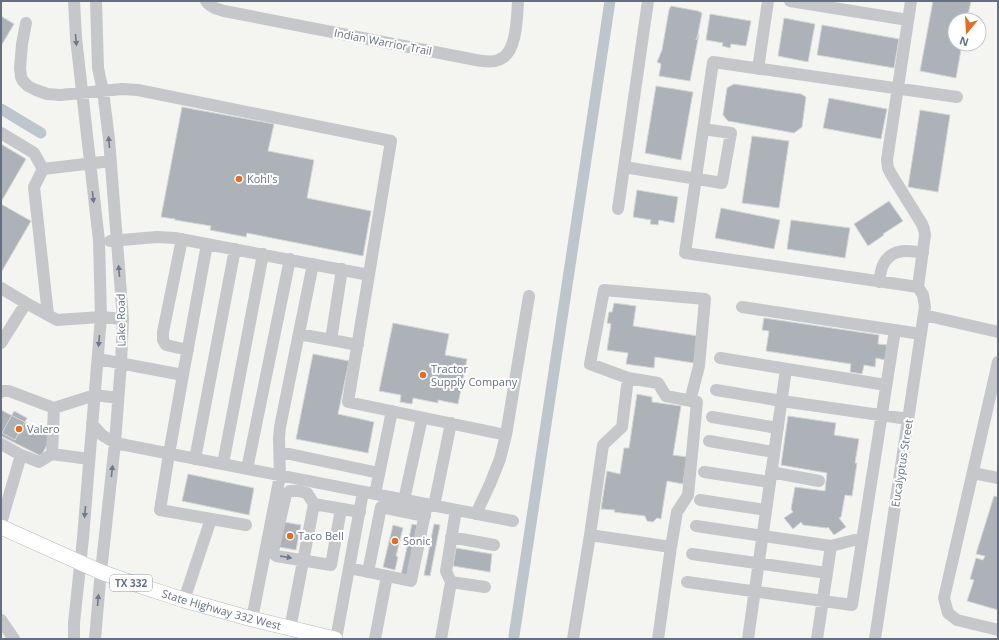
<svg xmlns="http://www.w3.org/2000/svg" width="999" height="640" viewBox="0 0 999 640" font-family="'Open Sans',sans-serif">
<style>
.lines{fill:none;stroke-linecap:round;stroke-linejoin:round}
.canal{stroke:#bec6cd;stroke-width:11}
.building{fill:#adb2b9;stroke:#d6d6d4}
.major-casing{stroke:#b5b8bd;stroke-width:16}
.minor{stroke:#c5c7cb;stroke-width:12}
.major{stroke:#fff;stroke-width:15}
.oneway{fill:#6e7989}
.poi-dot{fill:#e16e25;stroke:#fff;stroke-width:1.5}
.labels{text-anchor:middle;stroke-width:4;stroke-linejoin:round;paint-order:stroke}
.shield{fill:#fff;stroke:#929ba8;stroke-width:1}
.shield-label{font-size:10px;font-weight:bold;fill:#647082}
.street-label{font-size:11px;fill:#647082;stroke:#fff}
.poi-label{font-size:11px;fill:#647082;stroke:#fff;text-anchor:start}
</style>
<rect width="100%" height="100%" fill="#f4f5f1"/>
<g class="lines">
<path class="canal" d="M1,109L41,133
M514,636L610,1"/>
</g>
<path class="building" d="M933,1H971L967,20H955V44H962L956,78L920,71Z
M671,6L698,11L702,13L698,34L696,40L699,34L690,81L659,76L661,64L657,62L662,50L669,10Z
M710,14L751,21L746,46L731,44L730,48L722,46L723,43L706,40Z
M1,16L14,24L1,46Z
M784,18L815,24L808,62L778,56Z
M822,25L899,39L894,68L817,55Z
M734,84L801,94L806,97L802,127L794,133L728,121L723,115L727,88Z
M656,86L693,92L681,160L645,153Z
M829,98L887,109L881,139L823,128Z
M182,107L274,124L268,151L314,160L307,198L371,211L363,256L247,233L246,237L210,230L211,226L175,220V219L161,217Z
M920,110L950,115L938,192L908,187Z
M752,136L789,141L779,208L742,203Z
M1,144L26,159L1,202Z
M637,190L678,197L674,223L659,220L658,225L650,224L651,220L633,217Z
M889,201L903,221L883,234L884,235L868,246L854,224Z
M1,204L31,221L2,271L1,270Z
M721,208L780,220L774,249L715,238Z
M791,220L850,228L845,258L787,249Z
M614,303L636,306L633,326L698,336L694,363L655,357L654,368L626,364L628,353L607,350L611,324L607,323L609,312H612Z
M764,318L879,335L878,344L887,345L885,360L876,358L875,367L864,365L862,374L850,372L851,364L766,351L769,331L762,330Z
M393,323L449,334L445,355L467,359L458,404L438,400V403L413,398L412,404L400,402L401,395L379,391Z
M313,354L349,361L338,414L374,422L368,453L296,439Z
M637,394L652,397V402L681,406L673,455L687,457L683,484L667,481L661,519L657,518L653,522L647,521L645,516L614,512L615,510L601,509L607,471L620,474L624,448H629Z
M1,410L52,436L41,456L1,436Z
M14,411L27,418L15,440L2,433Z
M788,416L836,423L834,435L859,439L855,463H857L852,496L845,495L841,517L839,518L846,527L834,535L828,527L827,528L803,525L801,522L793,529L784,518L793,512L791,509L795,487L825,491L827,473L781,465Z
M188,474L254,488L249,515L182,501Z
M994,496L998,497V610L967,601L974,580L970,579L976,558L983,560L985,556L976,554Z
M284,522L301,525L296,550L279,547Z
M412,524L417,525L408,576L401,575Z
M434,524L440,525L430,576L424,575Z
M393,525L403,528L396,556L398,557L395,570L383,567Z
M456,548L492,554L490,572L453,566Z"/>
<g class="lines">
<defs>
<g id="major">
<path id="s1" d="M1,527L101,572L141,586L184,600L252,619L335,639"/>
</g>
</defs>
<use href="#major" class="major-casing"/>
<path class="minor" d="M206,1C210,7 217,9 224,11L476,60C483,61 491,63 498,60C517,55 517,18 518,1
M790,1L908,20
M911,1L887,160L888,168L891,174L922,224L924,229L925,235L918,287
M26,23L22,44L20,68L21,77L23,81L28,86L36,90L47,94L60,95L122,89L138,90L391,141L348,402L506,435
M758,69L768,1
M1,133L34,153L43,169
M624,167L722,183L731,133L703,129
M618,209L648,1
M182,239L163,332V340L166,345L188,350
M110,241L157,237L175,238L369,275
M879,282C880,275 881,268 884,263C893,248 909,250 923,253
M918,287L685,253L713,62L957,97
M1,288L26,303L57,320L101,317L123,319
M742,307L921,334
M48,315L34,187L43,169L111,161
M924,315L998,332
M299,334L358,345
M331,340L342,269
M1,343L26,303
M720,358L886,385
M98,359L183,375L169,454L160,510L246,525
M998,362L944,598L948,613L957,620L998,630
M183,375L207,244
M628,378L590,364L604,290L705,299L699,366L690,401
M716,390L782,401L908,419
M1,392L2,391H9L54,408
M712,417L778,428
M92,424L102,435L115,443L513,521
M709,441L774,452
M1,444L21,455L39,462L52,454
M280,452L379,473
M89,459L52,454L54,408L95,395L118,398
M195,459L235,249
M223,464L263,254
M247,469L290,259
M704,472L770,482
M771,472L819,481
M973,473L998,478
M375,494L392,411
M404,500L422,418
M700,500L766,510
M314,504L307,493L298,491H290L286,494L273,552L276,556L331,565L341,509
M434,506L451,423
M476,514L490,484L500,459L506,435L529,296
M1,523L21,455
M696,526L831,546L862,538
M590,535L603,445L622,427L628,378L658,383L666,396L697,402L688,495L677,512L671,547
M451,537L494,545
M692,554L827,573
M349,568L411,581L427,504
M368,572L381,507L425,516
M451,582L485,587
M687,582L852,605L895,330
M184,600L211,519
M252,619L280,476L279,438L280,427L313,264
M1,620L14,639
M290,629L314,504L360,512
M74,639V623L83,538L101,317L99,241L76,38L74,1
M95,639L100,581L115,443L121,363L123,319L109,139L103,91L98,68L96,1
M336,639L363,492
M375,639L387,576
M441,639L451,582L446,571L456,510
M573,639L590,535L671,547L658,639
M748,639L786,369
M817,639L831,546
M875,639L925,307L923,295L918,287"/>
<use href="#major" class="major"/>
</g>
<defs><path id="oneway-solid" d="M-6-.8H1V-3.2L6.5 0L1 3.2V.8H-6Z"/></defs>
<g class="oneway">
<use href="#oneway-solid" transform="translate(76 40) rotate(85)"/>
<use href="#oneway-solid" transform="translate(109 142) rotate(-95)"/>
<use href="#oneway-solid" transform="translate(93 197) rotate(83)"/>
<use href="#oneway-solid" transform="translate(119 271) rotate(-95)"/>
<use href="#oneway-solid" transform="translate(99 341) rotate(95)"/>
<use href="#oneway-solid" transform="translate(112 471) rotate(-84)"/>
<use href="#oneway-solid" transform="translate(85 512) rotate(95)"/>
<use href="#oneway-solid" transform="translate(286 557) rotate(10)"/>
<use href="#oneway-solid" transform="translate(98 600) rotate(-85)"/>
</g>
<g class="poi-dot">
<circle cx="239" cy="179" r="4"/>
<circle cx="423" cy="375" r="4"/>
<circle cx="19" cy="429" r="4"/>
<circle cx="290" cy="536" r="4"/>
<circle cx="395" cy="541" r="4"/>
</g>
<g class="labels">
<rect class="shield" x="110" y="575" width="42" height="16" rx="3"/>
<g class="shield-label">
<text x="131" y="587">TX 332</text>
</g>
<g class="street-label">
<text transform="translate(383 42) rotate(11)" y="4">Indian Warrior Trail</text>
<text transform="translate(121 320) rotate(-91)" y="4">Lake Road</text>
<text transform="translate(902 463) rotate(-81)" y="4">Eucalyptus Street</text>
<text dy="4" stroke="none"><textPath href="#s1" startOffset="236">State Highway 332 West</textPath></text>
</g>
<g class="poi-label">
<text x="247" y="183">Kohl's</text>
<text x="431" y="373">Tractor<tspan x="431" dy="13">Supply Company</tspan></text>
<text x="27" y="433">Valero</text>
<text x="298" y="540">Taco Bell</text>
<text x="403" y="545">Sonic</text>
</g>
</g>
<rect width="999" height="640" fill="none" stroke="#647082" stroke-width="4"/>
<g transform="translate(967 32) rotate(198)"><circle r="19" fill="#ffffff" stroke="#c1c6cd"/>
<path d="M0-3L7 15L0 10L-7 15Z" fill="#e16e25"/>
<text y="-6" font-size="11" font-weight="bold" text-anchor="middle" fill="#647082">N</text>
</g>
</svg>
